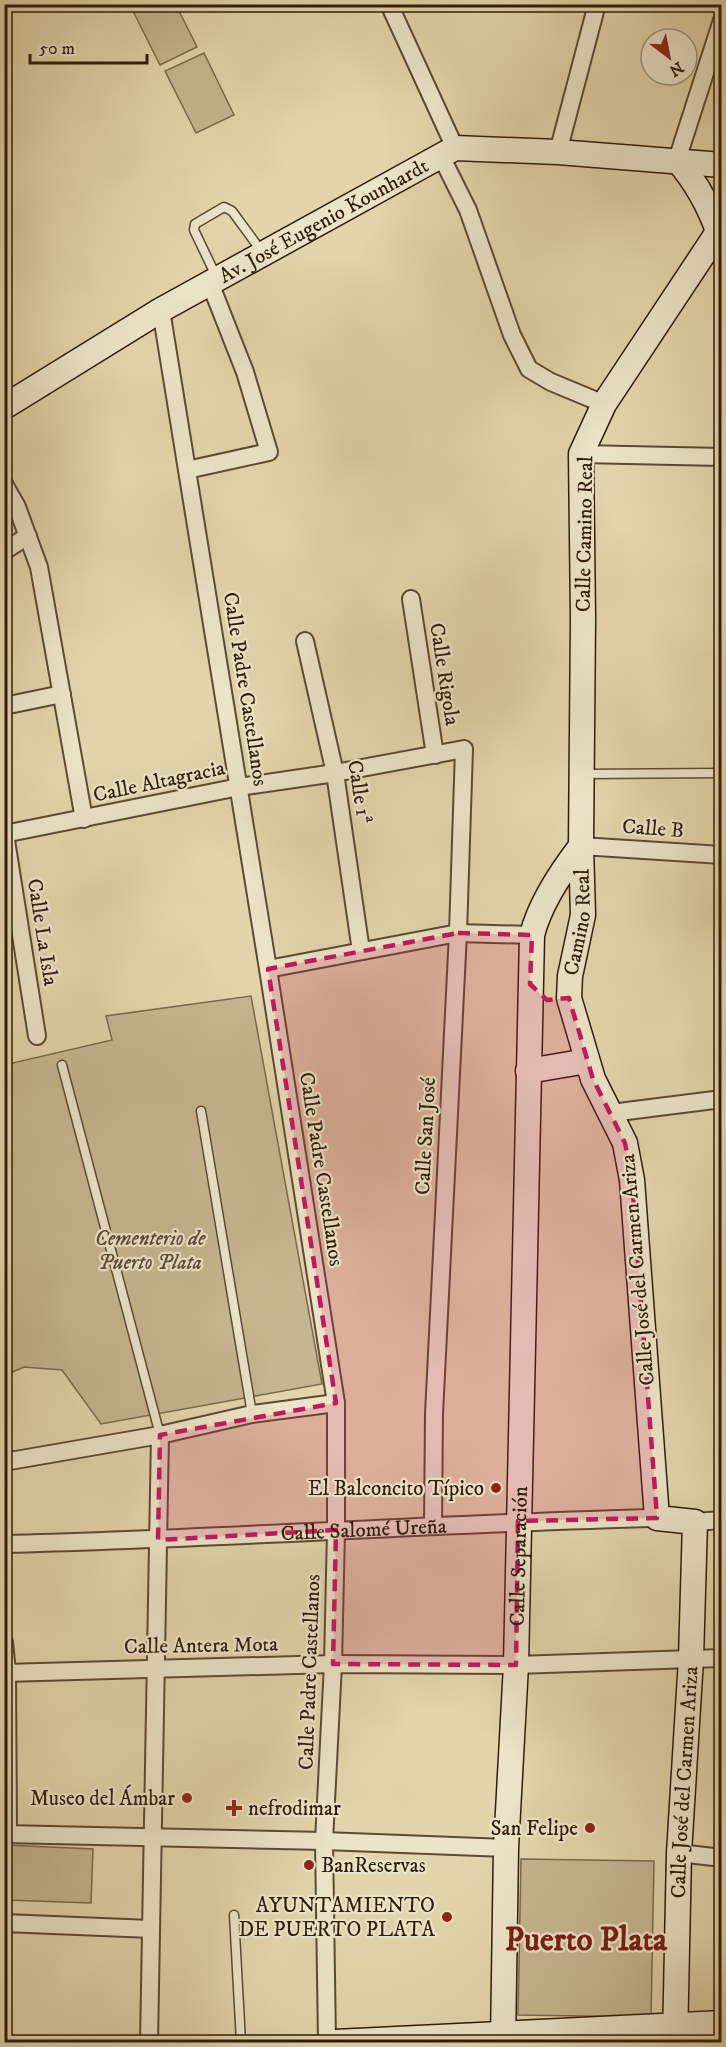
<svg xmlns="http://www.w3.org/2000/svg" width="726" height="2047" viewBox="0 0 726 2047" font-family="'IM FELL DW Pica',serif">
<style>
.green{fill:#c4b690;stroke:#7a694e;stroke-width:1.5}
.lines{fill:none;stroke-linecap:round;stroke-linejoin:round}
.lane-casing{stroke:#5c4a33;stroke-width:11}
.street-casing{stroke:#5c4a33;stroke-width:20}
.secondary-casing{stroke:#301c0b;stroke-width:27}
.lane{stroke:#ece4c8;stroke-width:8}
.street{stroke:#ece4c8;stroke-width:16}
.secondary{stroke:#ece4c8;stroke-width:24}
.marked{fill:#c2185b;fill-opacity:0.2;stroke:#c2185b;stroke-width:4.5;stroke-dasharray:12 8;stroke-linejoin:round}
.poi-dot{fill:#8f2418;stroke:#ece4c8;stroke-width:2}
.labels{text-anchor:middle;stroke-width:4.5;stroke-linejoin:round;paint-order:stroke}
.street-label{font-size:21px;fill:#301c0b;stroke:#ece4c8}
.park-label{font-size:21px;font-style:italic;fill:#5c4a33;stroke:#ece4c8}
.poi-label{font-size:21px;fill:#301c0b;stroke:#ece4c8;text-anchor:end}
.town-label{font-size:33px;font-weight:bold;fill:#7a1f14;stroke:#ece4c8}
</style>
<rect width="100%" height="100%" fill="#e2d5ab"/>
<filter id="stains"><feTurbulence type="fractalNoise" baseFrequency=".00333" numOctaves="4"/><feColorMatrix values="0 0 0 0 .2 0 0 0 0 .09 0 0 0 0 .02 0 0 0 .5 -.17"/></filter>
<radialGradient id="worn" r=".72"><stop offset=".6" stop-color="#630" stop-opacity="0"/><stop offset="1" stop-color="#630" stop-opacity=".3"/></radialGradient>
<path class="green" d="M130,5H176L197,47L160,65Z
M204,53L234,115L196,133L165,71Z
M251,996L322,1384L101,1424L62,1370L24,1367L5,1375L4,1065L112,1040L106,1016Z
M5,1845L93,1849L91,1903L5,1900Z
M521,1859L654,1861L651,2017L518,2015Z"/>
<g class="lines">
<defs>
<path id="lane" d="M217,278L194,230L195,224L224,207L232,211L262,252
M585,774L722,773
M62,1065L160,1435
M201,1111L252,1414
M234,1915L241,2042"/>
<g id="street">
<path d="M389,4L455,148"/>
<path d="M558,152L597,4"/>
<path d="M441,156L468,210L512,335L529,369L551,382L604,404"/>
<path d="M677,160L722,20"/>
<path d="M161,310L268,969L336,1403V1530L333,1664L324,1841L327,2042"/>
<path d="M581,454L722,457"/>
<path d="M187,470L269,452L245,372L210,283"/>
<path d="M4,484L17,507L39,567L84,819"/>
<path d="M4,551L28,536"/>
<path d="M411,599L435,755"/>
<path d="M305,641L335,773L361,951"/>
<path d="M4,706L62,694"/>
<path d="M4,834L239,787L335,773L464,749L458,933L434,1414L433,1525"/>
<path d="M5,834L37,1036"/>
<path d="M581,846L722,855"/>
<path d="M268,969L458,933L532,935"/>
<path d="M611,1113L722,1099"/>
<path d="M4,1462L160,1435L252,1414L336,1403"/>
<path d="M695,1522L722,1520"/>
<path id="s1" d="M4,1544C222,1539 439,1523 657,1518"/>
<path d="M4,1642L7,1672L8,1835"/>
<path d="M4,1673L333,1664L516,1665L722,1658"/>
<path d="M4,1834L324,1841L506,1848"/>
<path d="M679,1853L722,1858"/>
<path d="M4,1923L151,1929"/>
<path d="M149,2042L160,1435"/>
</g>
<g id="secondary">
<path d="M677,160C696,182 708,203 718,231"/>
<path id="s2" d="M4,407L161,310L455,148L558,152L722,165"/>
<path d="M528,1071L587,1061"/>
<path d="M335,2042L722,2023"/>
<path id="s3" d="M503,2042L506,1848L516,1665L532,935C540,903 561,872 581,846"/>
<path id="s4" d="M675,2042L679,1853L691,1659L695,1522L657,1518L632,1180L625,1143L593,1079L569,998L570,976L583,915L581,846L583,618L581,454L604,404L722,226"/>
</g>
</defs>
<use href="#lane" class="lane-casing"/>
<use href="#street" class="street-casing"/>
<use href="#secondary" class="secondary-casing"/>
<use href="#lane" class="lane"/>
<use href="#street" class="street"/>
<use href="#secondary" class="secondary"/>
</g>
<path class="marked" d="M458,933L532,935L530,984L547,1000L569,998L593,1079L625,1143L632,1180L657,1518L518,1521L516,1665L333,1664L336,1530L158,1540L160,1435L336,1403L268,969Z"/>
<g class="poi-dot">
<circle cx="496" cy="1488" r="6"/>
<circle cx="187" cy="1798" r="6"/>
<path d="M231 1799h6v6h6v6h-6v6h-6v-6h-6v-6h6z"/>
<circle cx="590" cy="1828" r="6"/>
<circle cx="309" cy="1865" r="6"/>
<circle cx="447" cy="1917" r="6"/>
</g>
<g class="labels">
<g class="street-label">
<text dy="7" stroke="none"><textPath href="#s2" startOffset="370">Av. José Eugenio Kounhardt</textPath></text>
<text transform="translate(584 534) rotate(-89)" y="7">Calle Camino Real</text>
<text transform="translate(445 674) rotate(81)" y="7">Calle Rigola</text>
<text transform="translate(246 689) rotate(81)" y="7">Calle Padre Castellanos</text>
<text transform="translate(159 781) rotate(-12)" y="7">Calle Altagracia</text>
<text transform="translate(360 792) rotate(81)" y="7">Calle 1ª</text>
<text transform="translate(653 828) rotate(4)" y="7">Calle B</text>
<text dy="7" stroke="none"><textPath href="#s4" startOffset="1168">Camino Real</textPath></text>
<text transform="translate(43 932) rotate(81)" y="7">Calle La Isla</text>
<text transform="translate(425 1136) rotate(-87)" y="7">Calle San José</text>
<text transform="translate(322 1169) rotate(81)" y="7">Calle Padre Castellanos</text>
<text transform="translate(637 1270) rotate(-95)" y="7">Calle José del Carmen Ariza</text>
<text dy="7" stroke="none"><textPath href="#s1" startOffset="360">Calle Salomé Ureña</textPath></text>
<text dy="7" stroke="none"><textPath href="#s3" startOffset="486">Calle Separación</textPath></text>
<text transform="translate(201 1645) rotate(-1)" y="7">Calle Antera Mota</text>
<text transform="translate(309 1672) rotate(-88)" y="7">Calle Padre Castellanos</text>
<text dy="7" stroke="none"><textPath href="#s4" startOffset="260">Calle José del Carmen Ariza</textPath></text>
</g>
<g class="park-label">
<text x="150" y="1245">Cementerio de<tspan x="150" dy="24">Puerto Plata</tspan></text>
</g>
<g class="poi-label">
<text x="484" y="1495">El Balconcito Típico</text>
<text x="175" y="1805">Museo del Ámbar</text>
<text x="248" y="1815" text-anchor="start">nefrodimar</text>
<text x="578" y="1835">San Felipe</text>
<text x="321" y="1872" text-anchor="start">BanReservas</text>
<text x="435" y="1912">AYUNTAMIENTO<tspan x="435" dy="24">DE PUERTO PLATA</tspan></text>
</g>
<g class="town-label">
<text x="586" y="1950">Puerto Plata</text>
</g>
</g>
<rect width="726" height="2047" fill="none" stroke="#e2d5ab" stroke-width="24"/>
<rect x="6" y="6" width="714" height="2035" fill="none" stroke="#301c0b" stroke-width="3"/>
<rect x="12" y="12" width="702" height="2023" fill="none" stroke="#301c0b" stroke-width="1.5"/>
<g transform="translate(669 57) rotate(148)"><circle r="28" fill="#ece4c8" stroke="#a1947c" stroke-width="1.5"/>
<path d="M0-4.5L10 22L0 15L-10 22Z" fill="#8f2418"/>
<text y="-9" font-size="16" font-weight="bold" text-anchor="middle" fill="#301c0b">N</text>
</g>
<path d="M30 54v9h117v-9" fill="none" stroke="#301c0b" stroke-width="3"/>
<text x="39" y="54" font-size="18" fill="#301c0b" stroke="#ece4c8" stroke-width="4.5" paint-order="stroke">50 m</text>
<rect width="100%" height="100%" filter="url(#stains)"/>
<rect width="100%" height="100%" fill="url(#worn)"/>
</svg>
